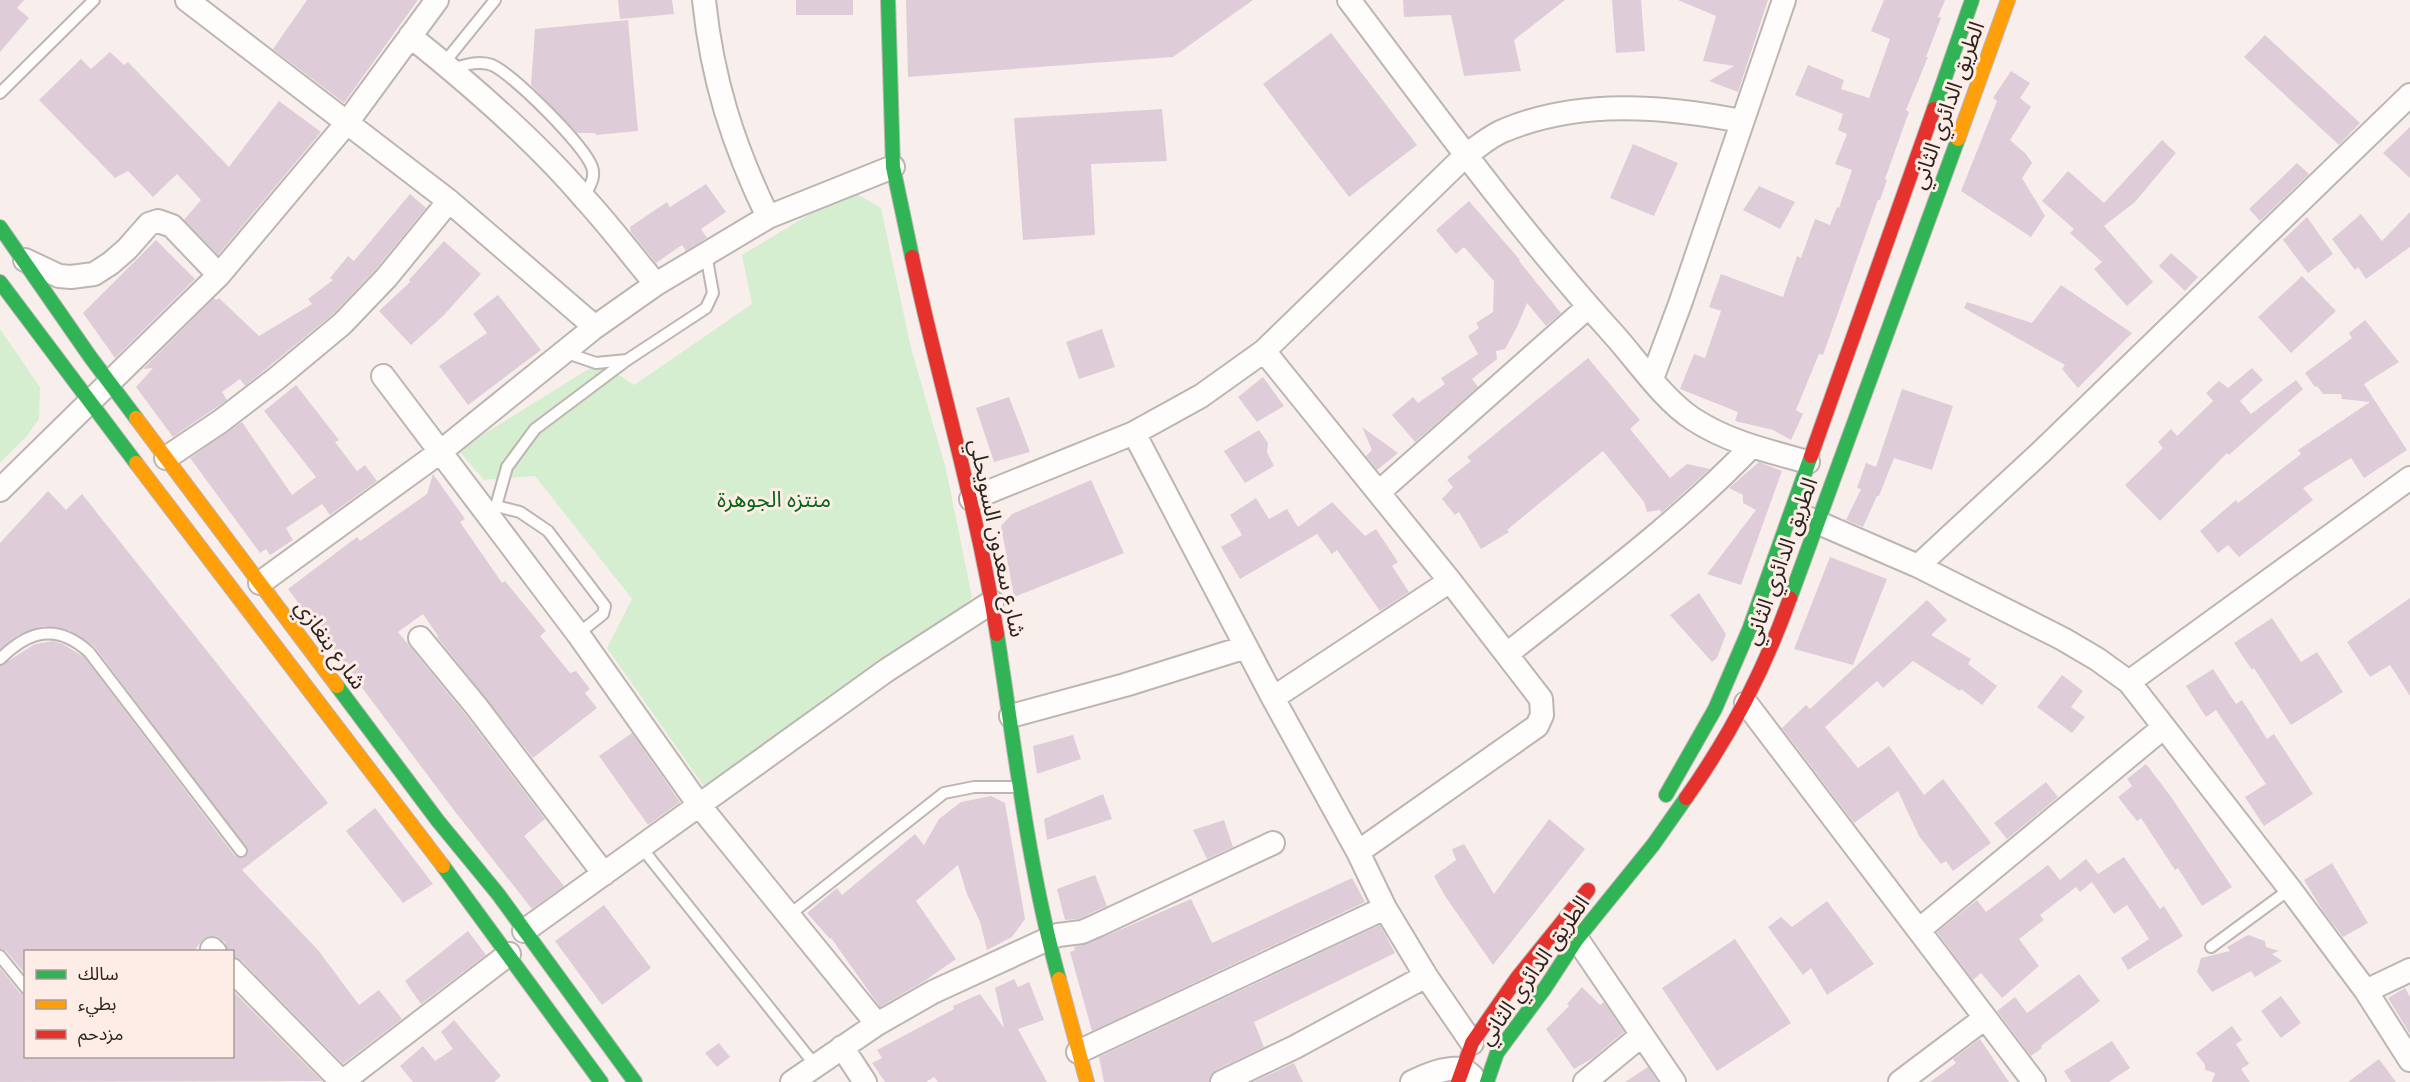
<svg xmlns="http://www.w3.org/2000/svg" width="2410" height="1082" viewBox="0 0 2410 1082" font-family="Karla,'Noto Sans Arabic',sans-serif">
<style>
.green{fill:#d6eed0}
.building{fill:#decdd8}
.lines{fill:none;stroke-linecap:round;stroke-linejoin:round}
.lane-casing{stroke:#bdb5b2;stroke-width:14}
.street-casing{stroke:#bdb5b2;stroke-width:26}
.fast-casing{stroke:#bdb5b2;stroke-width:16}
.slow-casing{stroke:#bdb5b2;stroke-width:16}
.jam-casing{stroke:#bdb5b2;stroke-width:16}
.lane{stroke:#fefdfc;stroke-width:10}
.street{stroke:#fefdfc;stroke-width:22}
.fast{stroke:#30b455;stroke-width:14}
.slow{stroke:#ff9f0a;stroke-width:14}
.jam{stroke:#e5322d;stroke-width:14}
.labels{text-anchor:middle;stroke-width:6;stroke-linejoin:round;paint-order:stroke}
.street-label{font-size:22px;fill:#2b2420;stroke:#feede6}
.park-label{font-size:22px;fill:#076719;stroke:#feede6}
</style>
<rect width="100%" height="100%" fill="#f8efec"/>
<path class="green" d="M850,190L881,208L911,348L946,469L972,597L951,624L710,795L607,648L632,599L535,476L484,480L458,450L600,362L634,385L752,304L742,255Z
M0,329L40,387L39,419L27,436L0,463Z"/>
<path class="building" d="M0,0H24L17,8L29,18L0,52Z
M307,0H418L344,103L273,49Z
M618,0H672L674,14L620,19Z
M796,0H853V15H796Z
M906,0H1253L1173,57L908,77Z
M1403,0H1565L1514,40L1521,71L1464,76L1451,15L1404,17Z
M1612,0H1641L1645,51L1616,53Z
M1678,0H1768L1738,92L1709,81L1734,66L1703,61L1716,16Z
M1884,0H1945L1938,17L1941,18L1926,57H1928L1906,110L1909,112L1885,179L1887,180L1880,200H1878L1823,355L1819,354L1796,410L1803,414L1791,440L1773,430L1735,421L1738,412L1680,389L1694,354L1705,358L1721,311L1709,307L1721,274L1783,297L1797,256L1801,258L1815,219L1830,225L1837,207L1839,208L1852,170L1835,164L1847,134L1838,130L1843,114L1795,95L1808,65L1844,80L1841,89L1869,98L1890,39L1871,31Z
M628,20L638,131L596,135L595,133H577L531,85L535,29Z
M1331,33L1417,145L1349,197L1263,84Z
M2265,35L2360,123L2339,145L2244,57Z
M110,52L124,65L128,62L229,167L279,101L321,132L218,255L184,220L201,200L177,174L153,197L128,171L115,178L39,100L81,59L91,69Z
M2011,71L2030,83L2020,98L2031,107L2010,140L2026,154L2032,163L2022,178L2045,216L2031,237L1961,191L1997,101L1993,98Z
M1162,109L1167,161L1091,164L1095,235L1023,240L1014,118Z
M2410,127V178L2383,153Z
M2162,140L2176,153L2135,202L2104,226L2153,282L2127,306L2094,269L2102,262L2070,233L2074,229L2042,201L2068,171L2104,203Z
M1633,144L1678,163L1654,216L1610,198Z
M2297,163L2309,174L2260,221L2249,209Z
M706,184L726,212L701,229L707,238L686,251L682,245L656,263L631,232L630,227L667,202L670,207Z
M1759,186L1795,202L1780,229L1743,210Z
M410,194L426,208L376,269L333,314L245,386L240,379L222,392L227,400L173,437L136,387L153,368L143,369L214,298L216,300L219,298L259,336L312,304L308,299L333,280L330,278L348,256L354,261Z
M1469,201L1520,260L1519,261L1561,313L1546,326L1527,303L1517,327L1505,349L1496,351L1497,359L1472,379L1478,387L1415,442L1392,415L1413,397L1418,403L1445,384L1441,378L1478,354L1468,336L1479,328L1476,323L1493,312L1494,281L1464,247L1456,254L1436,230Z
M2410,212V247L2366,279L2358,267L2355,270L2332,239L2361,214L2382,241Z
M2307,217L2333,254L2308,273L2283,240Z
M156,240L195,279L115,358L83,313Z
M444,241L481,274L444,315L411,345L379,311L410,282L409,280Z
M2171,253L2198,277L2185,291L2159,266Z
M2302,276L2336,311L2291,353L2258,317Z
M2061,285L2132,333L2078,388L2062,369L2065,365L1964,308L1967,302L2032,323Z
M498,295L541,350L468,405L439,366L487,333L473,314Z
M2365,320L2399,362L2364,384L2407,450L2364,478L2351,458L2303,488L2313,500L2239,557L2228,545L2218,553L2200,531L2236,500L2238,503L2301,454L2298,450L2370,402L2342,399L2341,394H2323L2317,386L2315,387L2305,373L2352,338L2349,333Z
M1102,329L1115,367L1079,379L1066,342Z
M1588,358L1640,420L1630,429L1670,478L1687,464L1710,469L1661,513L1660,510L1647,512L1644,502L1603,451L1507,530L1509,532L1481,549L1459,512L1455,515L1442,499L1453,487L1447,480L1471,461L1467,457Z
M2252,368L2263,380L2240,401L2251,414L2296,380L2303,389L2229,455L2227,453L2160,521L2125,485L2163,448L2158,442L2171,429L2177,436L2213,401L2206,393L2219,381L2228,388Z
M1263,377L1284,406L1257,422L1238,397Z
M296,385L339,440L335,442L357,471L365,465L377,481L330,515L322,504L286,528L293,540L270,555L266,549L260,553L190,458L242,422L292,495L316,477L264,411Z
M1902,389L1953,406L1932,470L1894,458L1879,496H1877L1863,527L1846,520L1861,489L1857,488L1866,463L1876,467Z
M1009,397L1030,452L994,462L976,408Z
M1362,427L1398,453L1377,470L1366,456L1372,450Z
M1259,430L1268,443L1267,452L1274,466L1245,483L1224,451Z
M1759,462L1782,471L1741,585L1707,574L1756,510L1743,503V495L1729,488Z
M433,474L465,519L460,522L502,583L505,581L546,631L540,636L570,673L576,671L590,689L585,693L597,708L533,758L437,637L438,636L423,614L398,632L465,714L545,819L524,836L564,886L532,909L453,809L288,589L357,537L360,541L427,494Z
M1091,480L1124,553L1014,597L1001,526L1012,514Z
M48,491L66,510L82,494L328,803L242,870L318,950L359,1005L379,990L402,1019L343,1064L242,961L232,957V951H228L225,942L216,936H209L203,939L194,951H26V975L6,951L0,949V666L35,644L53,641L63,644L84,657L235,856L243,858L248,851L94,646L69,630L43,626L18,635L0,649V543Z
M1256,498L1269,519L1287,509L1298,527L1332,502L1365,536L1376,529L1398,562L1392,566L1409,592L1380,611L1337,550L1332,554L1317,534L1240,579L1221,547L1242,535L1230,515Z
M1830,557L1887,579L1853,665L1794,649Z
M1699,593L1726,634L1717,658L1712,662L1670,615Z
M2410,598V696L2390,665L2370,677L2347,642Z
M1927,600L1947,620L1931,635L1971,659L1968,664L1997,686L1982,705L1961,689L1960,691L1913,661L1883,688L1877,681L1825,727L1858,768L1889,746L1924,795L1943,779L1991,843L1953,871L1946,861L1941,864L1919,836L1898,791L1854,823L1782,728L1806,705L1810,709Z
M2272,618L2301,662L2317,652L2343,692L2291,725L2254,668L2252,670L2234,643Z
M2213,669L2236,704L2242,700L2267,739L2274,734L2313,794L2264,826L2245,797L2266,784L2216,710L2206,717L2186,686Z
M2062,675L2083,691L2071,707L2085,717L2072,733L2037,707Z
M632,733L680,802L648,825L599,756Z
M1073,735L1081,759L1037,774L1033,746Z
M2146,764L2169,794L2232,887L2202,906L2178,868L2175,870L2141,818L2137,821L2118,797L2132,786L2127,779Z
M2046,782L2058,797L2007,839L1994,823Z
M1103,794L1112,819L1047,840L1044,819Z
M991,796L1005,803L1025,919L1012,937L987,950L980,922L967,894L958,865L916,901L956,959L923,982L880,1007L831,938L830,939L807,913L837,888L842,895L915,834L924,845L939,819L961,802Z
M375,808L433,884L403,903L346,831Z
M1549,819L1585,849L1493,965L1445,896L1434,876L1456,860L1452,849L1464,844L1494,894Z
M1224,820L1233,847L1207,859L1193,830Z
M2124,857L2160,909L2164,906L2183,936L2128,970L2121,958L2149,939L2127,905L2114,914L2092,882L2080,892L2076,887L2040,915L2044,920L2019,939L2039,966L2002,998L1981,973L1973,980L1937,932L1977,900L1986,912L2048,865L2060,880L2086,859L2098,874Z
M2332,863L2368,923L2343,937L2323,911L2304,880Z
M1095,875L1107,906L1078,919L1065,920L1057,889Z
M1352,878L1365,902L1092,1031L1070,952L1075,950L1074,947L1087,944L1191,899L1212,943Z
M1827,901L1874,964L1827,995L1811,968L1803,975L1768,927L1781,917L1792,927Z
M604,905L651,968L602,1005L555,941Z
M1380,925L1395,953L1254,1022L1264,1047L1216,1070L1211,1075L1209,1082H1104L1099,1057Z
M468,931L486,955L421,1004L405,981Z
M2248,935L2265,941L2266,947L2279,951L2272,954L2282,961L2255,977L2251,971L2212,992L2197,972L2201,958L2230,951L2227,947Z
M1735,939L1791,1023L1717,1071L1662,988Z
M0,968L20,993L26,995V1056H232V990L322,1081L0,1082Z
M2079,974L2100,1001L2041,1046L2042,1048L2031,1056L1997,1011L2015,997L2027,1013Z
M1014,979L1018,987L1029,982L1044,1020L1018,1029L1047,1082H938L934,1077L926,1082H885L872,1063L882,1058L877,1050L954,1009L953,1006L980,994L1004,1028L995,988Z
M1582,987L1600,1005L1604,1002L1624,1032L1593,1058L1574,1069L1546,1029L1569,1006L1567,1004Z
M2405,988L2410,997V1034L2388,998Z
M2281,996L2301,1023L2281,1038L2261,1011Z
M454,1020L501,1076L494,1082H413L400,1066L423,1046L435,1061L453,1049L441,1032Z
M2232,1026L2242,1040L2236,1044L2249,1064L2241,1069L2250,1082H2212L2215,1073L2205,1070V1065L2196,1053Z
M1980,1039L2009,1082H1930L1956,1063L1953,1059Z
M2112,1041L2130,1068L2109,1082H2071L2064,1071Z
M719,1043L730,1057L717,1067L705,1053Z
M2379,1059L2396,1082H2348Z
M1294,1063L1303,1082H1253L1277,1071Z
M1648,1067L1658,1082H1625Z"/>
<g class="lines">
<defs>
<path id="lane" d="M444,63L495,0
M452,69C465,65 479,60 492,65C514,75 584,145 592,167C596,178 589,187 584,197
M0,93L94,0
M564,352L596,363L627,360L706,308L713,293L706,254
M496,506L520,512L548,531L605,606L603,614L578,634
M490,516L496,506L507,467L535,429L627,360
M0,659C29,630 57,623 89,652L241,851
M641,847L815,1065
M789,915L944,793L974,787H1018
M2211,947L2290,889
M0,956L26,988"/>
<path id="street" d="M187,0L449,201L595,327
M704,0C712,79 733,145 768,217
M1349,0C1435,114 1519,230 1615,336C1638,362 1664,400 1693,419C1728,442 1768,451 1808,462
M410,36C470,84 535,140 585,199C610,226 632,256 656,284
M25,260L59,276L71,277L94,274L111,263L127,249L149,224L158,221L172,226L219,275
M1264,351L1450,581L1541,699L1542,715L1537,726L1358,852
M383,376L578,634L699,805L877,1024
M1652,379L1680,304L1784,0
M1134,433L1273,698L1358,852L1385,908L1426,976L1472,1043
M166,458L221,421L277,378L342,324L386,278L449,201
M0,490L219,275L346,124L437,0
M1379,492L1588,307
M971,499L1134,433L1201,396L1264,351L1466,155C1478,147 1491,135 1505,130C1580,99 1664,106 1741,121
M1805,517L1918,566L2063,639L2097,659L2129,682L2290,889L2366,991L2410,1060
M1918,566L2040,453L2410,95
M260,583L440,452L595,327L656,284L768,217L893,167
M420,638L476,706L604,874
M1507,654C1590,588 1677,524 1751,447
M2129,682L2410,478
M1273,698L1450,581
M1746,703L2034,1082
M1011,716L1125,685L1246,647
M1919,930L2164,727
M524,931L887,670L992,602
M1577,939L1674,1082
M212,949L215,952
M232,970L342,1082
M2366,991L2410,970
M842,1047L865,1082
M1078,1052L1385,908
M342,1082L509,954
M792,1082L877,1024L933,992L1048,939L1058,935L1082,932L1098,925L1273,843
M1222,1082L1295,1047L1426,976
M1412,1082C1424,1076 1445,1067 1460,1069C1465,1069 1468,1073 1472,1076
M1585,1082L1642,1035
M1900,1082L1985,1018"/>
<path id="fast" d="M888,0L893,167L912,257
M1934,109L1972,0
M0,227L91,358L136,418
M0,282L136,463
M1790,598L1958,139
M997,634C1015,749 1028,867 1059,979
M337,686L438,821L498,894L635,1082
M1666,795L1715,709L1749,630L1811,456
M443,866L601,1082
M1487,1082L1497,1053L1545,988L1577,939L1653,845L1686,798"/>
<path id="slow" d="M1958,139L2008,0
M136,418L337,686
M136,463L443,866
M1059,979L1087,1082"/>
<path id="jam" d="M912,257C939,383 977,507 997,634
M1811,456L1934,109
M1686,798C1730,736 1764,671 1790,598
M1458,1082L1472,1043L1517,978L1588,890"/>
</defs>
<use href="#lane" class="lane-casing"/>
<use href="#street" class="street-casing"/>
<use href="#fast" class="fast-casing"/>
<use href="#slow" class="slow-casing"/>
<use href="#jam" class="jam-casing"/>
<use href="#lane" class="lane"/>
<use href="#street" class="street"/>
<use href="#fast" class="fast"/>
<use href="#slow" class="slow"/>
<use href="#jam" class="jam"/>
</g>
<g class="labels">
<g class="street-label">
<text transform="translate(1947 105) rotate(-70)" y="8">الطريق الدائري الثاني</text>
<text transform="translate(998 538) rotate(78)" y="8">شارع سعدون السويحلي</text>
<text transform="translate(1780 561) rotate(-70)" y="8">الطريق الدائري الثاني</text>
<text transform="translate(331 644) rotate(54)" y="8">شارع بنغازي</text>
<text transform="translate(1533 970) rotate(-55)" y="8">الطريق الدائري الثاني</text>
</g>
<g class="park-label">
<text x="774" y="507">منتزه الجوهرة</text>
</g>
</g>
<rect x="24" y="950" width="210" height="108" fill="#feede6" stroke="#aa9d97" stroke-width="1.5"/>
<rect x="36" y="970" width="30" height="9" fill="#30b455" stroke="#aa9d97" stroke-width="1.5"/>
<text x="78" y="980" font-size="18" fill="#2b2420">سالك</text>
<rect x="36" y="1000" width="30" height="9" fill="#ff9f0a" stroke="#aa9d97" stroke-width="1.5"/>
<text x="78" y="1010" font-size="18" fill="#2b2420">بطيء</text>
<rect x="36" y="1030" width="30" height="9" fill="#e5322d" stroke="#aa9d97" stroke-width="1.5"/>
<text x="78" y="1040" font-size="18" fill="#2b2420">مزدحم</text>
</svg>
